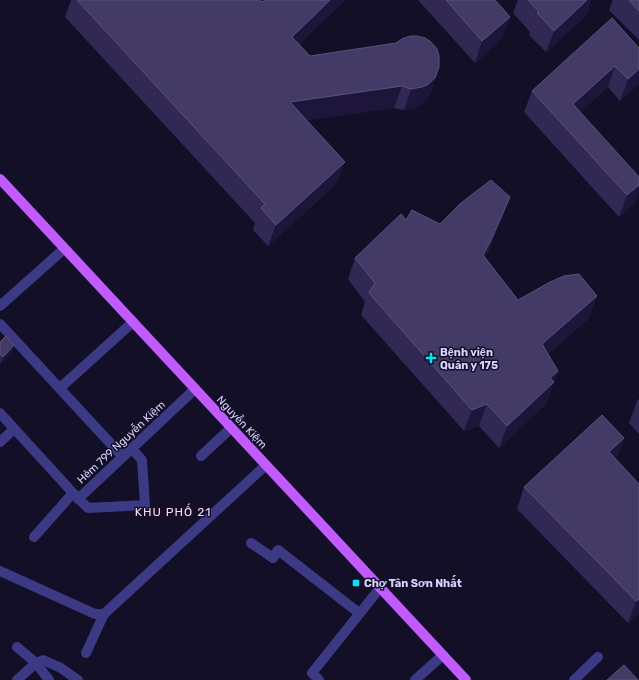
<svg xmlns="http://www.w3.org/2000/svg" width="639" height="680" viewBox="0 0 639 680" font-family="Rubik,sans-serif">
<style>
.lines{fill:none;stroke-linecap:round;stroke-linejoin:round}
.minor{stroke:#3d3a85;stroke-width:10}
.major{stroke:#c25bff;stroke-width:10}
.wall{fill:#312854}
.shaded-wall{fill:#1d163a}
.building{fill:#433a66;stroke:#5a527e}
.poi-dot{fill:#00e5ff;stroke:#130f26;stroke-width:1.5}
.labels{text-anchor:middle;stroke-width:3;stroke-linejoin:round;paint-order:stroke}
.poi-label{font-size:11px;font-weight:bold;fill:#d9d4ff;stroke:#130f26;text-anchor:start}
.street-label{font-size:11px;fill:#d9d4ff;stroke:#130f26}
.neighbourhood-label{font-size:12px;letter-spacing:1px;fill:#ffd6f0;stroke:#130f26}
</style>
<rect width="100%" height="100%" fill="#130f26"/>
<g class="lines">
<path class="minor" d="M0,306L64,249
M0,324L123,457
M60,388L133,322
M0,413L73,493
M0,442L14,429
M201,456L231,428
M78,499L195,389
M34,537L73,493L88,508L145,505L142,460L132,449
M251,543L273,558L278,550L359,613
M0,571L95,614H104L266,465
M17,647L36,663L49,680
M86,653L104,614
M17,680L36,663L43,660L61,668L78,680
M319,680L312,673L380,588
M415,680L443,655
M574,680L598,657"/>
<path class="major" d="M0,179L466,680"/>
</g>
<path class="wall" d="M71,0L262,2L265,0H345L299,44L310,56L432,89L427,99L419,106L414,109L404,110L394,108L307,120L337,183L268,246L253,230L255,223L65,17Z
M418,0H495L510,17L502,38L475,63Z
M518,0H591L586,16L546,52L529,35L530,32L513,13Z
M613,0H639V40L609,10Z
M639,48V84L620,101L608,87L580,112L635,203L619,217L524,112L532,91Z
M510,197L502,218L485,258L518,300L597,296L589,318L548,354L558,371L546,404L499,448L479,426L464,431L361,315L365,302L348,279L355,258L406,220L440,224Z
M0,342L12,353L0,364Z
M639,399V434L629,423L637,401Z
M624,438L616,459L639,484V613L628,623L517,509L524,487Z"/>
<path class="shaded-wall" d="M330,0H345L284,58L292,37Z
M587,0H591L586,16L546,52L554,31Z
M510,17L502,38L475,63L482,41Z
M615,66L608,87L565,126L573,104Z
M439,67L432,89L427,99L419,106L414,109L404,110L411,89Z
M639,69V84L620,101L628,79Z
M402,86L394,108L282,124L290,102Z
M345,162L337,183L268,246L276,225Z
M639,185V191L635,203L619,217L627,195Z
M510,197L502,218L482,263L483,255Z
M597,296L589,318L534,366L542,344Z
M14,345L12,353L0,364L3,357Z
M558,371L546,404L499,448L507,426L550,378Z
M487,404L479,426L464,431L472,410Z
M624,438L616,460L609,452Z
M639,599V613L628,623L636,601Z"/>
<path class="building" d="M77,0H260L262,2L265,0H330L292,37L310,56L396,43L402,39L410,36H417L425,38L431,42L437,49L439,56V67L435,78L427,85L422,87L411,89L402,86L290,102L345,162L276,225L261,208L265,204Z
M446,0H495L510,17L482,41Z
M528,0H587L554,31L537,13L539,12Z
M629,0H639V11Z
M612,18L639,48V69L628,79L615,66L573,104L639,177V185L627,195L532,91Z
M491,180L510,197L490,242L483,255L518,300L550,282L564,276L579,274L597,296L542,344L558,371L550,378L554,382L507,426L487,404L472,410L369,293L375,283L355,258L401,214L406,220L412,210L440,224L461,203Z
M6,336L14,345L3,357L0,354V342Z
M602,415L624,438L609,452L639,484V599L636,601L524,487Z
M624,665L638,680H607Z"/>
<g class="poi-dot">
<path d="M429 352h4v4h4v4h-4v4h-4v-4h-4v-4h4z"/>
<rect x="352" y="579" width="8" height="8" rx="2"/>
</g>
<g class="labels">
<g class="poi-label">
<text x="440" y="356">Bệnh viện<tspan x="440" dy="13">Quân y 175</tspan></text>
<text x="364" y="587">Chợ Tân Sơn Nhất</text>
</g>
<g class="street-label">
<text transform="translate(242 422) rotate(47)" y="4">Nguyễn Kiệm</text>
<text transform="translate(121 442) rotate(-43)" y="4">Hẻm 799 Nguyễn Kiệm</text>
</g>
<g class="neighbourhood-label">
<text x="173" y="516">KHU PHỐ 21</text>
</g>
</g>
</svg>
